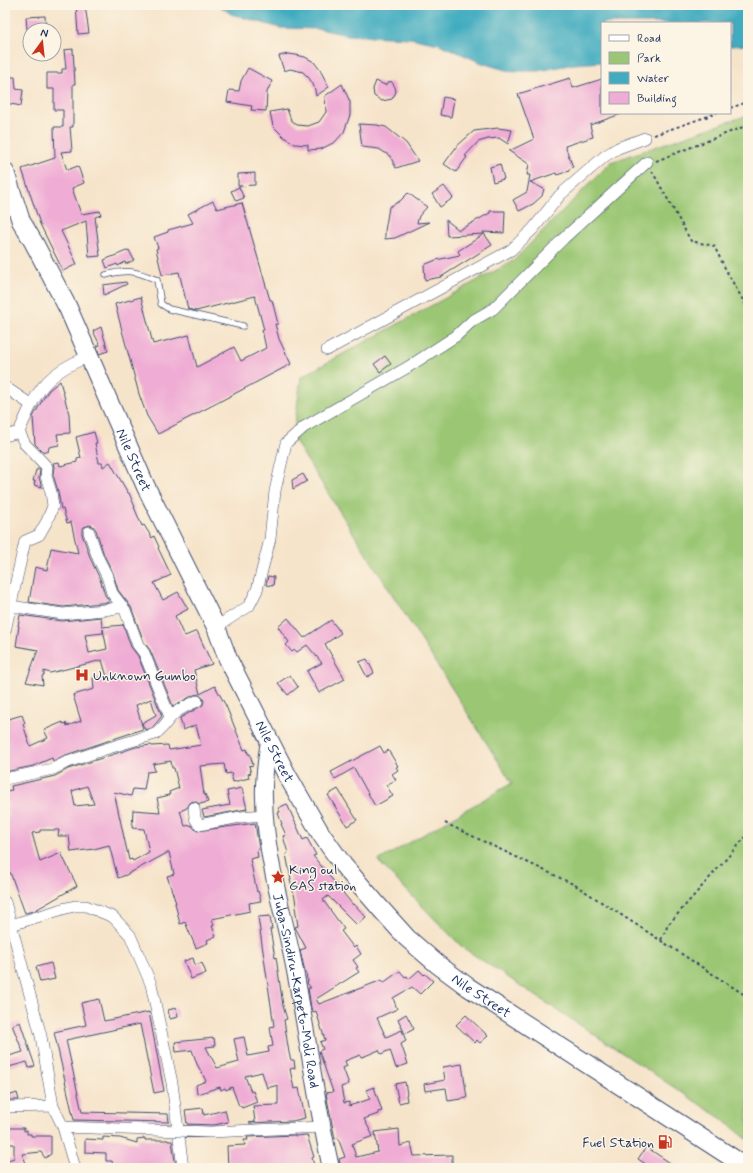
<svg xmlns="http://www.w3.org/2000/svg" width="753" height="1173" viewBox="0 0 753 1173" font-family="Mynerve,sans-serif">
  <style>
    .green { fill: #9bc774; stroke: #5b7b69 }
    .water { fill: #41acc0; stroke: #2e6e8f }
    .building { fill: #efacd4; fill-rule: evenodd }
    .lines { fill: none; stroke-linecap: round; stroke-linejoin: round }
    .lane-casing { stroke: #3c4a6e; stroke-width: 7 }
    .street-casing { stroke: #3c4a6e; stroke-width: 12 }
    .secondary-casing { stroke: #3c4a6e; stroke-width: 18 }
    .primary-casing { stroke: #3c4a6e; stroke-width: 20 }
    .path { stroke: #3c4a6e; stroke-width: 2; stroke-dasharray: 3 3; stroke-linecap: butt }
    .lane { stroke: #fff; stroke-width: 5.5 }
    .street { stroke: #fff; stroke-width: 11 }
    .secondary { stroke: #fff; stroke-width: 16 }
    .primary { stroke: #fff; stroke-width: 18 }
    .labels { text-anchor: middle; stroke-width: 3; stroke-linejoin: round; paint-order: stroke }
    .street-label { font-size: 14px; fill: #1b2f5e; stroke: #fcf5e5 }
    .poi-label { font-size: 14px; fill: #1b2f5e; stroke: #fcf5e5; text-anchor: start }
  </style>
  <rect width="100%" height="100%" fill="#fcf5e5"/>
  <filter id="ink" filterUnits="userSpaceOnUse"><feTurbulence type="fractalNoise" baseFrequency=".025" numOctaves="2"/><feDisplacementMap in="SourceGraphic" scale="8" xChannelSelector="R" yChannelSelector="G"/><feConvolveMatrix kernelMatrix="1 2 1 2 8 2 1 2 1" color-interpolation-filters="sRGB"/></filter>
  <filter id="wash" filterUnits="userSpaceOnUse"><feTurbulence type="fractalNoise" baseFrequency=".012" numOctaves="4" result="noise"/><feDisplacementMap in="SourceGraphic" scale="16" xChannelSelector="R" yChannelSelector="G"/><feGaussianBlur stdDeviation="0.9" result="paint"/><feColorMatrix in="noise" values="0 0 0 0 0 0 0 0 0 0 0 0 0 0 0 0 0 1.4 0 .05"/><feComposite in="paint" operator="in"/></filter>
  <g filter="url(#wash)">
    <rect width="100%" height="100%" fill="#f6e4ca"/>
    <!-- green -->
    <path class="green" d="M 748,115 L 748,1140 L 725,1121 L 462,947 L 378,861 L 512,783 L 293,438 L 301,377 L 513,261 L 611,162 Z"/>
    <!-- water -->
    <path class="water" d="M 221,5 L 748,5 L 748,45 L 730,46 L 730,23 L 602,23 L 602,62 L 574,64 L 539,71 L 509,71 L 482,63 L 439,44 L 410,38 L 347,35 L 320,29 L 280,28 L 231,14 L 221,7 Z"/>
    <g id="blocks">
      <!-- building -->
      <path class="building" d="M 76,5 L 85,5 L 89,33 L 78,34 Z
        M 45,16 L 46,28 L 27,29 L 26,17 Z
        M 73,49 L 75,84 L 73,84 L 73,127 L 70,127 L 72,151 L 61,152 L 67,170 L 78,166 L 84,183 L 72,188 L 81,214 L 100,211 L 101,215 L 95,217 L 100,256 L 89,257 L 86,221 L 61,231 L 77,264 L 63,271 L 40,224 L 22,169 L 55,158 L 54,127 L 63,127 L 63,110 L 54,110 L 54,89 L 47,89 L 47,73 L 62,73 L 62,69 L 66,69 L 64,50 Z
        M 288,54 L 296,55 L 305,57 L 314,62 L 320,70 L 329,87 L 316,96 L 315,90 L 313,84 L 309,78 L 303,72 L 290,69 L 284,71 L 279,56 Z
        M 248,68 L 272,81 L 267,92 L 266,111 L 251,110 L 252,106 L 227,102 L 229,90 L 239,91 L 241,81 Z
        M 7,77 L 15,77 L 16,89 L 23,90 L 21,106 L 6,103 Z
        M 570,78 L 573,88 L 602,79 L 602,113 L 621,113 L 621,114 L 590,125 L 593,137 L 565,146 L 573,167 L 569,169 L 569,171 L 557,175 L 556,173 L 530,182 L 544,189 L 542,196 L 533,204 L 519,211 L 513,200 L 527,192 L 530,175 L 527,175 L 529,164 L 509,151 L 534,139 L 518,94 Z
        M 376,81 L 385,85 L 391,81 L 395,87 L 396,92 L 392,99 L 382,101 L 374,96 L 373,89 Z
        M 342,84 L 350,102 L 350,115 L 344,132 L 335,142 L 321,149 L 308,150 L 308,145 L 295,144 L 284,137 L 273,126 L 270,112 L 287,109 L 291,120 L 297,125 L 308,126 L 319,122 L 326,112 L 325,96 Z
        M 443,97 L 454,99 L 451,117 L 440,115 Z
        M 359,124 L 377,125 L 386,127 L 406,143 L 418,161 L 396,168 L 390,156 L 379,149 L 362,147 Z
        M 498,128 L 512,130 L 508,144 L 499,138 L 488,139 L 478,142 L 465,156 L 467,157 L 456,172 L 444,164 L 457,146 L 474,131 Z
        M 500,164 L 504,179 L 493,182 L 490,167 Z
        M 255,173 L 255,185 L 238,186 L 238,174 Z
        M 444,186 L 453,198 L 440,207 L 432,194 Z
        M 239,187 L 244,198 L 236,201 L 231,191 Z
        M 408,193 L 427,207 L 419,216 L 417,223 L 429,222 L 395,238 L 385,239 L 385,231 L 389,207 L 400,201 Z
        M 213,201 L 217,209 L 242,203 L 270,300 L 272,300 L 278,324 L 275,324 L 279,339 L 291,364 L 158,434 L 147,416 L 139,394 L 115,304 L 141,297 L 153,344 L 189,335 L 197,367 L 234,347 L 241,361 L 266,348 L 262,330 L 264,330 L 255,296 L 196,311 L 188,309 L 179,272 L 162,275 L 156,249 L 158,248 L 154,237 L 168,232 L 168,230 L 193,223 L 188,214 Z
        M 490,211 L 505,211 L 504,233 L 483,232 L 492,245 L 441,277 L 425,280 L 424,265 L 436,260 L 460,255 L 458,251 L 484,234 L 447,236 L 446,220 L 459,230 L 490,213 Z
        M 129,250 L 134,260 L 126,264 L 125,262 L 118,266 L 117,264 L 107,268 L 104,260 Z
        M 126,282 L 127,284 L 104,295 L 103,285 Z
        M 101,327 L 108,351 L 99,354 L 97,346 L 100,345 L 93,331 Z
        M 385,356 L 391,364 L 380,372 L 374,364 Z
        M 60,381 L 69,414 L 70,433 L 57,434 L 59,445 L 49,447 L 48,452 L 42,451 L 35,444 L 33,417 L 43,399 L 49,390 Z
        M 94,432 L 97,443 L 95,443 L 99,463 L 102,463 L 103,467 L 110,462 L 128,493 L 129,493 L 135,507 L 134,507 L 142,526 L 144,525 L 152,538 L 154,536 L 159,547 L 158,548 L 171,575 L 154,583 L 163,600 L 178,592 L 188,609 L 175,616 L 182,632 L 185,636 L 197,631 L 206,651 L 212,664 L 194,670 L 200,694 L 215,686 L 226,706 L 244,750 L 247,749 L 248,754 L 250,754 L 253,765 L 249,766 L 251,773 L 248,774 L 249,778 L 233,782 L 231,773 L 226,774 L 224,764 L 200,766 L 204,795 L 205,794 L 208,802 L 200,804 L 196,802 L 193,801 L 190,803 L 187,808 L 180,811 L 185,826 L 191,825 L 197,831 L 255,823 L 259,849 L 257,851 L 258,857 L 250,859 L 257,892 L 258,891 L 261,901 L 249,903 L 250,911 L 212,919 L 214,925 L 212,926 L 216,936 L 207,940 L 208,943 L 196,948 L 185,922 L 180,924 L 175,903 L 176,903 L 167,876 L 174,874 L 169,852 L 126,875 L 118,878 L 109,845 L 94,849 L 71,852 L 69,836 L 58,836 L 59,830 L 40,830 L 40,832 L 32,833 L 40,862 L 61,853 L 77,886 L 34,911 L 25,913 L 10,872 L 5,874 L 5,818 L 9,817 L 5,791 L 12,790 L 11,786 L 55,776 L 68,769 L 136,747 L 151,745 L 152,746 L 168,745 L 169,750 L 201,745 L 196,725 L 183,730 L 180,718 L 203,705 L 204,701 L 203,698 L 198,694 L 194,695 L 173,706 L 150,650 L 144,642 L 131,607 L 118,590 L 113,573 L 104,555 L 96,530 L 93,526 L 90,525 L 84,527 L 82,530 L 82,534 L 91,560 L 100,579 L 105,595 L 110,602 L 63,607 L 29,602 L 35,567 L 47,570 L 51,548 L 78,553 L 71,522 L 67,523 L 63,509 L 61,509 L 58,491 L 53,475 L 54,467 L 53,463 L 59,462 L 60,466 L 77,462 L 77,459 L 81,458 L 76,437 ZM 171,761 L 172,768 L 174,768 L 179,788 L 169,792 L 170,795 L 157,798 L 160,812 L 133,810 L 132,828 L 144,829 L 149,852 L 133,861 L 132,859 L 129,860 L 114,792 L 131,796 L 133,789 L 144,790 L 147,772 L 155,771 L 153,764 ZM 87,786 L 94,804 L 75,806 L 72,791 Z
        M 38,468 L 40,469 L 39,478 L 42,487 L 34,485 L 35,481 L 33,481 L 36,470 L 38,470 Z
        M 303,474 L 307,481 L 293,489 L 292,480 Z
        M 268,576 L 274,577 L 273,586 L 266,585 Z
        M 20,615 L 62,621 L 101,617 L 102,627 L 123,625 L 123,624 L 131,647 L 138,656 L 162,716 L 152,728 L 145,730 L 142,723 L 156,715 L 151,699 L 136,705 L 143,729 L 63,756 L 53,761 L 52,758 L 33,766 L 5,772 L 5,720 L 22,715 L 25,723 L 23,724 L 30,746 L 48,738 L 44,730 L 63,722 L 63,724 L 66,723 L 67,726 L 81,721 L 73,695 L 94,689 L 93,678 L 107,677 L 102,660 L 50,673 L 44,671 L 44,675 L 42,676 L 43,685 L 26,682 L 38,650 L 16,646 L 19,626 L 18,626 ZM 103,629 L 107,649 L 89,653 L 85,635 L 103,633 Z
        M 288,618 L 304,638 L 331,620 L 341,633 L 325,644 L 345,679 L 319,693 L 307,671 L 322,663 L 307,645 L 297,652 L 295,650 L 292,652 L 286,645 L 289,642 L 278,627 Z
        M 367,659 L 374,673 L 367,677 L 359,662 Z
        M 290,675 L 298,687 L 288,695 L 278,683 Z
        M 380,746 L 384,753 L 388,750 L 398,766 L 396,767 L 398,770 L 392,774 L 396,780 L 386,785 L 393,796 L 375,806 L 354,768 L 335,779 L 331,772 Z
        M 242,788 L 247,809 L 204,817 L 202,810 L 230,805 L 227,791 Z
        M 338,789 L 357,820 L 347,826 L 328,795 Z
        M 287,804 L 303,840 L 307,838 L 316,855 L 313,856 L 353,905 L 354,904 L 366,917 L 357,925 L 328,896 L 323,900 L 344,929 L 341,931 L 354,948 L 356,946 L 361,954 L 353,960 L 358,967 L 356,968 L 359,972 L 316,999 L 319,1004 L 382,980 L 383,983 L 400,971 L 405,977 L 407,976 L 409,979 L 419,970 L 424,975 L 425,974 L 433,981 L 420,994 L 412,987 L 393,998 L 397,1009 L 377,1018 L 386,1037 L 402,1030 L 406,1041 L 401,1044 L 408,1064 L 396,1068 L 390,1050 L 381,1054 L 379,1050 L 365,1056 L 361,1057 L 360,1055 L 345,1061 L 347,1066 L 343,1068 L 349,1084 L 341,1087 L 344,1103 L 349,1102 L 349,1106 L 370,1099 L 366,1090 L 374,1087 L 382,1111 L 378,1112 L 378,1114 L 364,1119 L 373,1136 L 352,1144 L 356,1157 L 378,1152 L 375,1132 L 399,1129 L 400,1146 L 411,1143 L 414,1156 L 452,1155 L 452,1168 L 341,1168 L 339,1159 L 345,1157 L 338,1138 L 335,1139 L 326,1093 L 333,1092 L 319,1051 L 323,1049 L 320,1042 L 325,1040 L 316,1011 L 313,1012 L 311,1008 L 308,988 L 311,988 L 307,983 L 308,980 L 306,977 L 307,976 L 305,972 L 300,950 L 306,948 L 295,927 L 298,926 L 295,907 L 296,906 L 295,898 L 290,880 L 291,880 L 286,854 L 288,853 L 283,836 L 286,835 L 281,824 L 282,824 L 278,813 L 280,812 L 278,808 Z
        M 270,916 L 272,929 L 270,929 L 275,958 L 276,957 L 283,1006 L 287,1019 L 284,1020 L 289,1053 L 291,1060 L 294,1060 L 295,1068 L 290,1069 L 294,1089 L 299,1088 L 305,1118 L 292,1121 L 249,1123 L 255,1122 L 253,1106 L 278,1105 L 278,1085 L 267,1088 L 262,1072 L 245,1076 L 251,1092 L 253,1091 L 257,1102 L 242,1108 L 241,1106 L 239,1106 L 232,1087 L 226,1090 L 225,1088 L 221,1090 L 220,1087 L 197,1094 L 196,1085 L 206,1081 L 197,1064 L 192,1050 L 176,1052 L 175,1042 L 214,1038 L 215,1046 L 206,1047 L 217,1068 L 239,1062 L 234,1039 L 244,1037 L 248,1056 L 269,1052 L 268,1047 L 273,1046 L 270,1027 L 274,1026 L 258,917 Z
        M 193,958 L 195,965 L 202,963 L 206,973 L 191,979 L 184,961 Z
        M 51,963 L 55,979 L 40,982 L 36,967 Z
        M 99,999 L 104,1021 L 149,1012 L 164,1091 L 154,1093 L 140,1024 L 66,1040 L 82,1112 L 168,1114 L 169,1122 L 74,1120 L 54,1032 L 86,1025 L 81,1003 Z
        M 176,1008 L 178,1017 L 170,1019 L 168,1010 Z
        M 406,1014 L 414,1029 L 405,1034 L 398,1019 Z
        M 466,1015 L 488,1036 L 480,1043 L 477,1040 L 475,1043 L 456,1025 Z
        M 20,1022 L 35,1066 L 29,1068 L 27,1062 L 5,1068 L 5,1057 L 23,1052 L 12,1025 Z
        M 462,1064 L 467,1098 L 448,1101 L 446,1088 L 425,1091 L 424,1084 L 445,1080 L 443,1067 Z
        M 405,1082 L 407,1094 L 406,1095 L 407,1101 L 399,1103 L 395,1084 Z
        M 17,1093 L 19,1100 L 5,1100 L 5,1097 Z
        M 203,1108 L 204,1115 L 225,1110 L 228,1122 L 214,1125 L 187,1124 L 185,1110 Z
        M 5,1128 L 24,1128 L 24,1131 L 27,1130 L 27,1134 L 31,1134 L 31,1136 L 51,1136 L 51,1154 L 45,1158 L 41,1152 L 22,1154 L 26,1163 L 11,1168 L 5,1168 L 5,1161 L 14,1158 L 14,1144 L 5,1144 Z
        M 295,1135 L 295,1136 L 307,1135 L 314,1157 L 312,1158 L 315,1168 L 228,1168 L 227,1146 L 245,1145 L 244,1140 L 248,1140 L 247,1137 Z
        M 103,1137 L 120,1138 L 137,1143 L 137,1139 L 145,1138 L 145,1140 L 168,1140 L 168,1141 L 172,1141 L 176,1168 L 113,1168 L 112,1161 L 106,1161 L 106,1153 L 85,1152 L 85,1139 L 103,1140 Z
        M 646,1147 L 678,1168 L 652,1168 L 638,1159 Z"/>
    </g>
  </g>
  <g filter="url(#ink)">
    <use href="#blocks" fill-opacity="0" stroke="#3c4a6e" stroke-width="1"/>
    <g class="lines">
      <defs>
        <path id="lane" d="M 106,275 C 128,269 136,271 157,280 L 161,304 L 169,309 L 243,326"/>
        <path id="street" d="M 327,350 L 511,250 L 533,229 L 560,195 L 605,156 L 618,148 L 645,138
          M 5,387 L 30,404
          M 5,436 L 19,432
          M 89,532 L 98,558 L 107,576 L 112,593 L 125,610 L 138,645 L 144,653 L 170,717
          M 10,606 L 63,614 L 104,610 L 123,607
          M 216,627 L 249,606 L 257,590 L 270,539 L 275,491 L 286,443 L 304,427 L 408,367 L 456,336 L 472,321 L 493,309 L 564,238 L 647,162
          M 5,631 L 25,541 L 39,535 L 47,521 L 53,506 L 51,492 L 46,476 L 47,467 L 25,444 L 19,432 C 36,392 45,373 88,357
          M 5,779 L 53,769 L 65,763 L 102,750 L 155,734 C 162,729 165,724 170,718 C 177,709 187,706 197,701
          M 194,808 L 195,818 L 199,825 L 240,817 L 264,815
          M 5,902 L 41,1036 L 53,1106 L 63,1127 L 75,1168
          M 11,925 L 66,908 L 75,906 L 86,906 L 113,917 L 130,935 L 151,984 L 172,1083 L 183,1168
          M 5,1107 L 53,1106
          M 63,1127 L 210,1132 L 322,1127"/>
        <g id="secondary">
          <path id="s1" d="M 269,741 C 266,760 263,779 264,798 C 265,857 284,913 295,971 C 308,1037 316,1103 331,1168"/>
        </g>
        <g id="primary">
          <path id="s2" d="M 5,172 L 21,221 L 34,243 L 68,308 L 146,487 L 216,627 L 228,659 L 287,775 L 321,834 L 343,865 L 380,908 L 407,938 L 437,964 L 468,987 L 748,1168"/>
        </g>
      </defs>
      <!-- lane casing -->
      <use href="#lane" class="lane-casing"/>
      <!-- street casing -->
      <use href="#street" class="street-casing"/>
      <!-- secondary casing -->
      <use href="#secondary" class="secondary-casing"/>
      <!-- primary casing -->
      <use href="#primary" class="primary-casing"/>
      <!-- path -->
      <path class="path" d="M 730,108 L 748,102
        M 654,135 L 717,113
        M 656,161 L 748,125
        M 652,171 L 691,241 L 714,246 L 728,274 L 748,309
        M 445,823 L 575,885 L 748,997
        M 661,940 L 668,925 L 748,834"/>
      <!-- lane -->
      <use href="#lane" class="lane"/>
      <!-- street -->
      <use href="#street" class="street"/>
      <!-- secondary -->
      <use href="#secondary" class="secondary"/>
      <!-- primary -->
      <use href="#primary" class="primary"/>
    </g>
  </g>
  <!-- icons -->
  <defs>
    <symbol id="hospital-bare" viewBox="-9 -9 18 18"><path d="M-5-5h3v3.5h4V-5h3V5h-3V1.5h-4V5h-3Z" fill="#c8321e" stroke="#fcf5e5" stroke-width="2.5" paint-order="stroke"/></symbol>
    <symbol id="sight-bare" viewBox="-9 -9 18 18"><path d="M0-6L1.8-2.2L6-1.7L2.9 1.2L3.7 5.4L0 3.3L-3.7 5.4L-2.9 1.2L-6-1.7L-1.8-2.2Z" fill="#c8321e" stroke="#fcf5e5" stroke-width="2.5" paint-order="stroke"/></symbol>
    <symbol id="fuel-bare" viewBox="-9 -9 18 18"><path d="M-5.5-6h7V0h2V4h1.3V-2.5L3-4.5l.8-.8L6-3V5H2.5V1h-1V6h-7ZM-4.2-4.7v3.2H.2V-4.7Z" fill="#c8321e" stroke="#fcf5e5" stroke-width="2.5" paint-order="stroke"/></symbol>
  </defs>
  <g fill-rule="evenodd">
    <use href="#hospital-bare" x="72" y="665" width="20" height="20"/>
    <use href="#sight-bare" x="268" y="867" width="20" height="20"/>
    <use href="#fuel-bare" x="655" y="1132" width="20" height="20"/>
  </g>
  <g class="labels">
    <!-- street labels -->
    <g class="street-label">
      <text dy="5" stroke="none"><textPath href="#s2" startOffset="316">Nile Street</textPath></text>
      <text dy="5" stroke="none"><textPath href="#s2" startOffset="640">Nile Street</textPath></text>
      <text dy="5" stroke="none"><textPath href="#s1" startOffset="253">Juba-Sindiru-Karpeto-Moli Road</textPath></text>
      <text dy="5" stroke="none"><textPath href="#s2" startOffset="964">Nile Street</textPath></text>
    </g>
    <!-- poi labels -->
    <g class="poi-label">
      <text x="93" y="680">Unknown Gumbo</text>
      <text x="289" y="874">King oul<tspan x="289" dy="16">GAS station</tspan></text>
      <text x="654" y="1147" text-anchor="end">Fuel Station</text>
    </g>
  </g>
  <!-- margin -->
  <rect width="753" height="1173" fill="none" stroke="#fcf5e5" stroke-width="20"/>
  <!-- legend -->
  <rect x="601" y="22" width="130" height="92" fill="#fcf5e5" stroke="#a2a6af"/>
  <rect x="609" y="35" width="20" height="6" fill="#ffffff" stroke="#a2a6af"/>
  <text x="637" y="42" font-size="12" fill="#1b2f5e">Road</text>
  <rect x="609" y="52" width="20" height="12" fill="#9bc774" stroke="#a2a6af"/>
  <text x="637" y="62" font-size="12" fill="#1b2f5e">Park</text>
  <rect x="609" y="72" width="20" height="12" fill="#41acc0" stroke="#a2a6af"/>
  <text x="637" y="82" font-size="12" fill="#1b2f5e">Water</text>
  <rect x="609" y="92" width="20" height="12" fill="#efacd4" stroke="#a2a6af"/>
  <text x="637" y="102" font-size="12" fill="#1b2f5e">Building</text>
  <!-- north arrow -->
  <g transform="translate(42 42) rotate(15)"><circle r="19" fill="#fcf5e5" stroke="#a2a6af"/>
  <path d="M0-3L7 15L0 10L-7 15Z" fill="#c8321e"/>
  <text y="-6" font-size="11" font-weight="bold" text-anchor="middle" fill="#1b2f5e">N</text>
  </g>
</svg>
